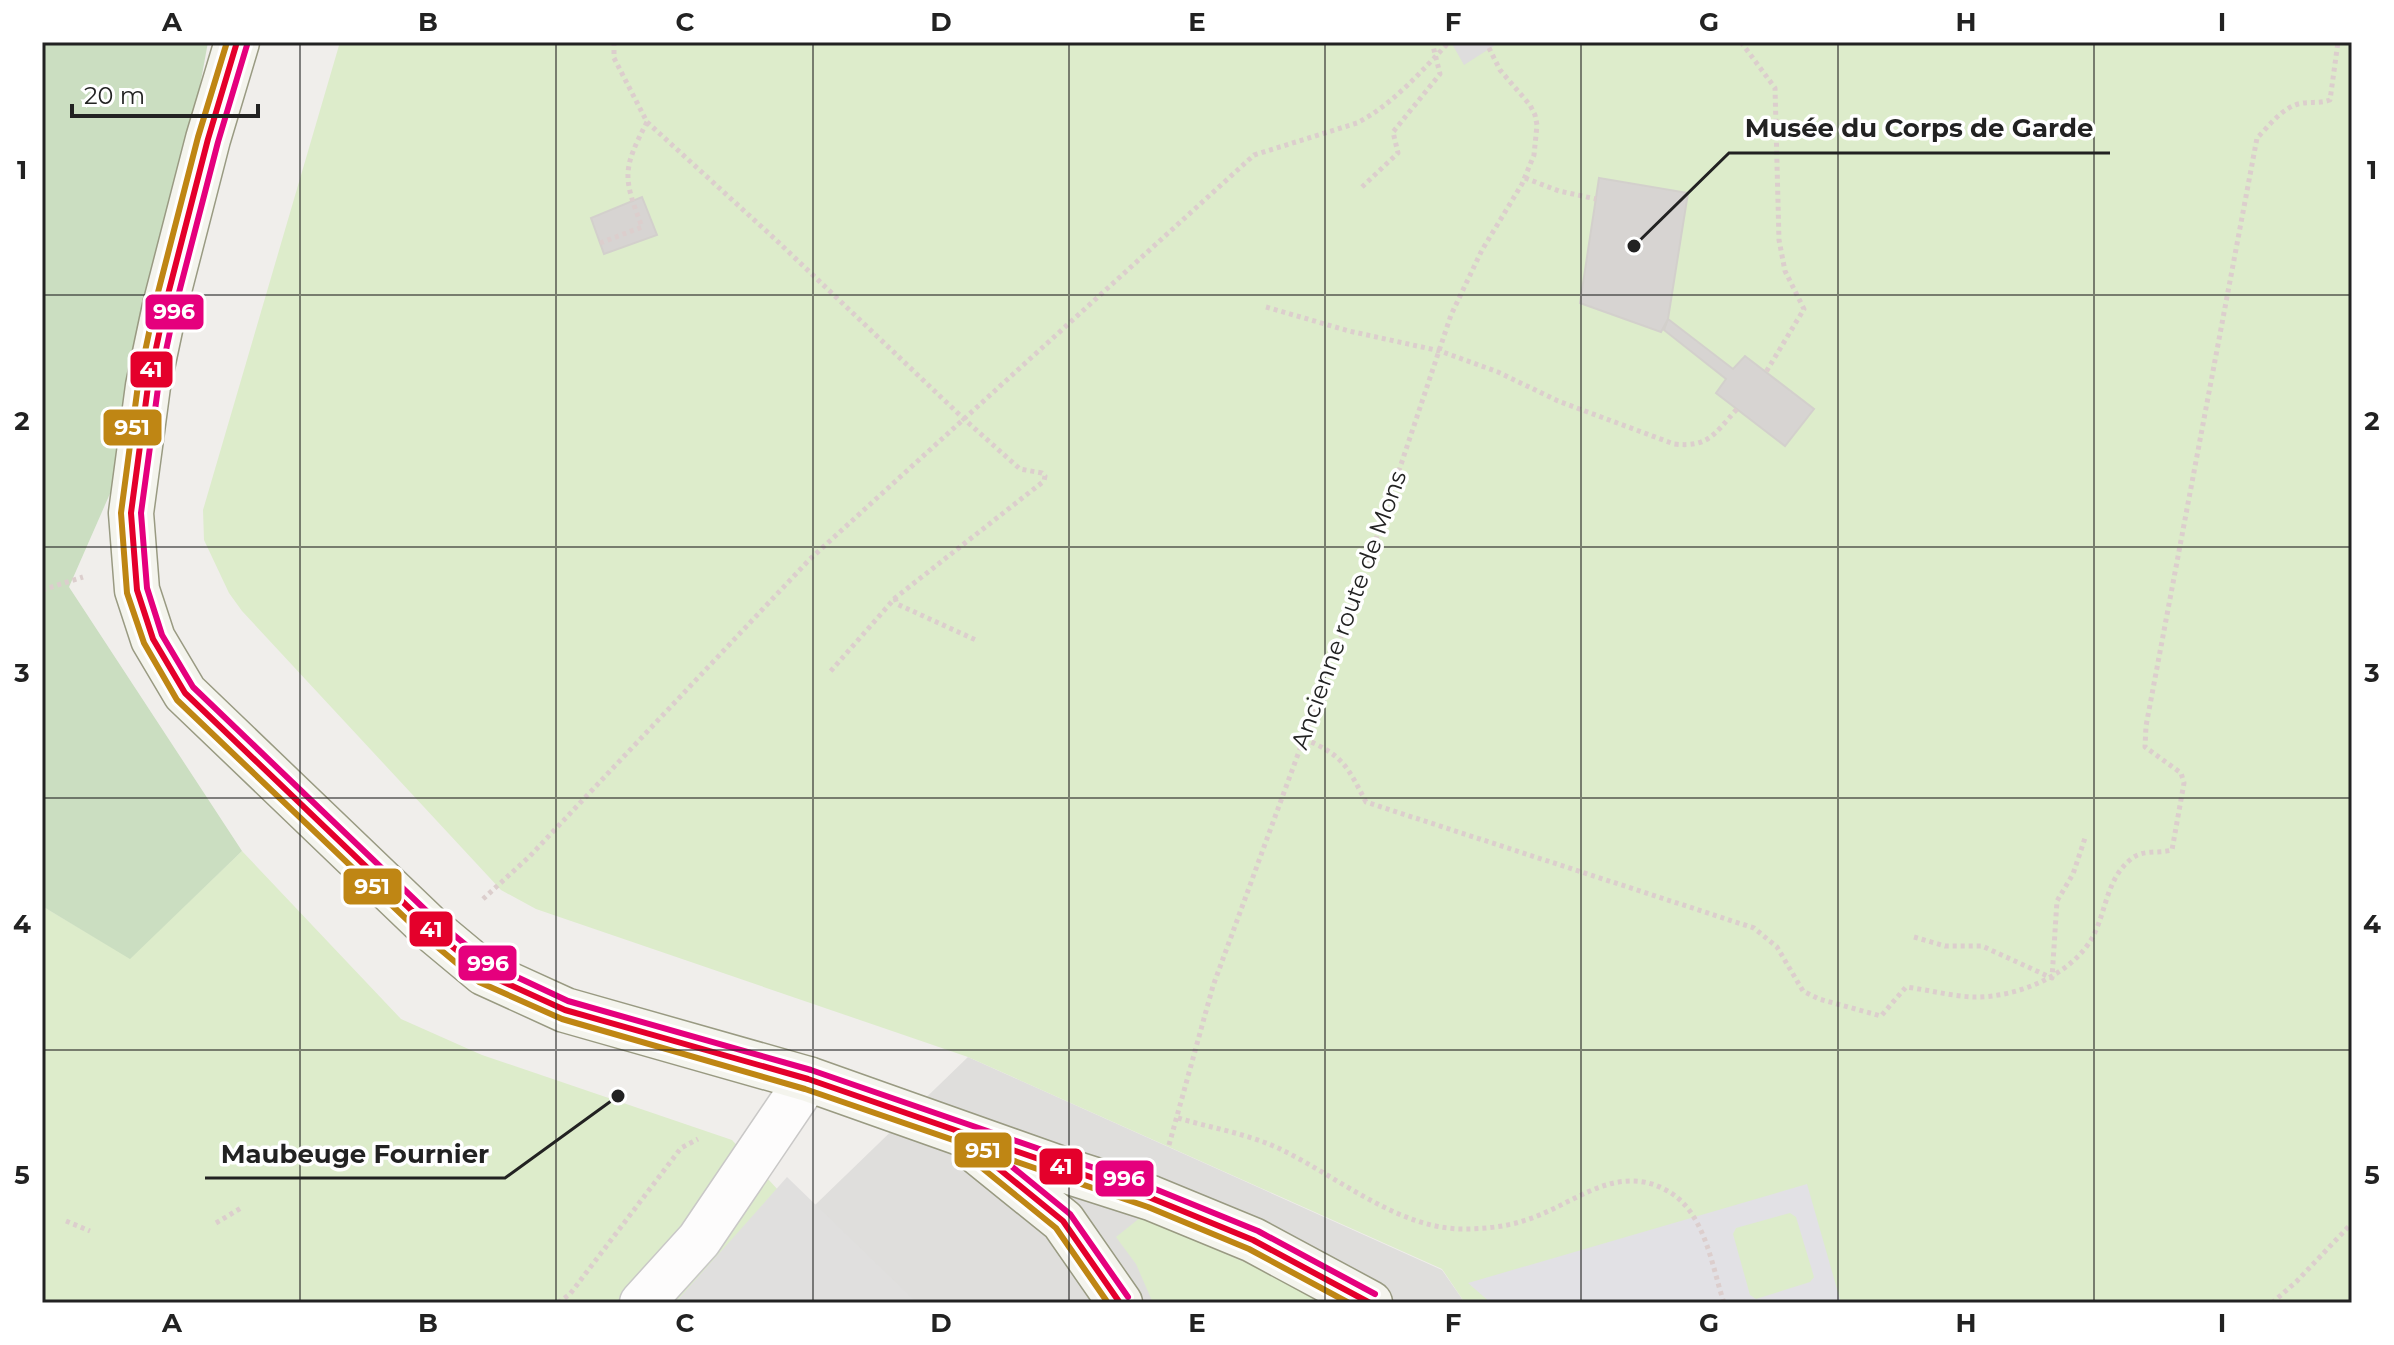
<svg xmlns="http://www.w3.org/2000/svg" width="2394" height="1345" viewBox="0 0 2394 1345" font-family="Montserrat,sans-serif">
  <style>
    .residential { fill: #dfdedc }
    .grass { fill: #ddeccb }
    .forest { fill: #cbdec1 }
    .parking { fill: #e0dfde }
    .plaza { fill: #e2e1e5; fill-rule: evenodd }
    .pier { fill: #dedddd }
    .building { fill: #d7d4d2; stroke: #d3d0cc; stroke-width: 2 }
    .lines { fill: none; stroke-linecap: round; stroke-linejoin: round }
    .street-casing { stroke: #c9c8c7; stroke-width: 47 }
    .secondary-casing { stroke: #999a82; stroke-width: 47 }
    .path { stroke: #dccecd; stroke-width: 5; stroke-dasharray: 4 4; stroke-linecap: butt }
    .street { stroke: #fdfcfc; stroke-width: 44 }
    .secondary { stroke: #f4f4ed; stroke-width: 44 }
    .bus-1-casing { stroke: #fff; stroke-width: 12 }
    .bus-2-casing { stroke: #fff; stroke-width: 12 }
    .bus-3-casing { stroke: #fff; stroke-width: 12 }
    .bus-1 { stroke: #e4002b; stroke-width: 6 }
    .bus-2 { stroke: #bf8614; stroke-width: 6 }
    .bus-3 { stroke: #e5007d; stroke-width: 6 }
    .grid { fill: none; stroke: #222; stroke-width: 2; stroke-opacity: 0.55 }
    .labels { text-anchor: middle; stroke-width: 7; stroke-linejoin: round; paint-order: stroke }
    .street-label { font-size: 24px; fill: #222; stroke: #fff }
    .leader { fill: none; stroke: #222; stroke-width: 3 }
    .callout-dot { fill: #222; stroke: #fff; stroke-width: 3 }
    .callout-label { font-size: 26px; text-anchor: middle; font-weight: bold; fill: #222; stroke: #fff; stroke-width: 7; stroke-linejoin: round; paint-order: stroke }
    .line-badge { stroke: #fff; stroke-width: 3 }
    .badge-label { font-size: 22px; text-anchor: middle; font-weight: bold; fill: #fff }
    .neatline { fill: none; stroke: #222; stroke-width: 3 }
    .grid-label { font-size: 26px; text-anchor: middle; font-weight: bold; fill: #222 }
  </style>
  <rect width="100%" height="100%" fill="#f0eeeb"/>
  <!-- residential -->
  <path class="residential" d="M 968,1057 L 1442,1270 L 1465,1303 L 709,1303 L 785,1234 Z"/>
  <!-- grass -->
  <path class="grass" d="M 340,42 L 2352,42 L 2352,1303 L 1465,1303 L 1442,1269 L 968,1057 L 536,909 L 501,890 L 242,611 L 229,593 L 204,540 L 203,510 Z
    M 242,851 L 401,1019 L 482,1055 L 732,1140 L 802,1216 L 709,1303 L 42,1303 L 42,906 L 130,958 Z
    M 1141,1217 L 1322,1296 L 1333,1303 L 1153,1303 L 1136,1264 L 1116,1237 Z"/>
  <!-- forest -->
  <path class="forest" d="M 42,42 L 208,42 L 137,432 L 69,587 L 242,851 L 130,959 L 42,906 Z"/>
  <!-- parking -->
  <path class="parking" d="M 787,1177 L 917,1303 L 675,1303 Z"/>
  <!-- plaza -->
  <path class="plaza" d="M 1807,1184 L 1841,1303 L 1491,1303 L 1468,1283 ZM 1790,1213 L 1796,1217 L 1814,1277 L 1810,1282 L 1756,1299 L 1750,1295 L 1733,1234 L 1736,1228 Z"/>
  <!-- pier -->
  <path class="pier" d="M 1451,42 L 1500,42 L 1464,65 Z"/>
  <!-- building -->
  <path class="building" d="M 1599,178 L 1688,193 L 1668,319 L 1661,332 L 1580,303 Z
    M 642,197 L 657,235 L 604,254 L 591,218 Z
    M 1668,319 L 1733,369 L 1745,356 L 1814,409 L 1785,446 L 1716,393 L 1726,379 L 1664,330 Z"/>
  <g class="lines">
    <defs>
      <path id="street" d="M 642,1303 L 699,1240 L 808,1079"/>
      <path id="secondary" d="M 237,42 L 208,139 L 165,306 L 148,386 L 131,513 L 137,590 L 153,639 L 185,693 L 430,928 L 484,973 L 565,1010 L 808,1079 L 1073,1173 L 1151,1198 L 1253,1240 L 1370,1303
        M 975,1150 L 1063,1221 L 1120,1303"/>
    </defs>
    <!-- street casing -->
    <use href="#street" class="street-casing"/>
    <!-- secondary casing -->
    <use href="#secondary" class="secondary-casing"/>
    <!-- path -->
    <path class="path" d="M 614,42 L 614,58 L 647,122 L 775,239 L 964,419 L 1020,469 L 1042,473 L 1045,476 L 1044,481 L 895,598 L 829,673
      M 1741,42 L 1775,88 L 1779,240 L 1785,271 L 1804,309 L 1766,372
      M 1525,178 L 1559,191 L 1596,199
      M 1362,187 L 1398,153 L 1393,132 L 1440,74 L 1432,42
      M 600,243 L 642,227 C 623,177 622,170 647,122
      M 1266,307 L 1349,331 L 1440,351 L 1498,372 L 1558,401 L 1674,444 C 1709,448 1715,433 1737,409
      M 42,590 L 83,577
      M 895,598 L 897,604 L 978,641
      M 1304,739 C 1343,755 1347,766 1366,802 L 1754,928 L 1777,947 L 1803,991 L 1819,999 L 1881,1016 L 1906,987 C 1929,990 1951,996 1973,997 C 2018,998 2078,973 2096,930 C 2107,905 2108,878 2131,859 C 2143,849 2158,854 2172,850 L 2184,783 L 2181,773 L 2145,747 L 2146,726 L 2257,138 C 2269,126 2281,109 2298,104 C 2310,101 2318,104 2330,100 L 2338,42
      M 483,899 L 530,856 L 810,559 L 1254,155 L 1357,123 C 1392,105 1422,71 1449,42
      M 1914,937 L 1945,946 L 1982,946 L 2052,978 L 2057,901 L 2073,874 L 2085,838
      M 1178,1118 C 1211,1128 1250,1134 1282,1150 C 1338,1177 1399,1229 1463,1229 C 1483,1229 1504,1227 1523,1221 C 1571,1207 1613,1163 1664,1189 C 1705,1209 1711,1264 1724,1303
      M 1169,1145 L 1213,986 L 1367,566 L 1451,315 L 1482,250 L 1522,184 L 1534,155 L 1537,125 L 1535,115 L 1530,105 L 1500,70 L 1486,42
      M 66,1221 L 90,1231
      M 216,1223 L 241,1208
      M 558,1303 L 570,1294 L 681,1148 L 698,1139
      M 2272,1303 L 2297,1281 L 2352,1223"/>
    <!-- street -->
    <use href="#street" class="street"/>
    <!-- secondary -->
    <use href="#secondary" class="secondary"/>
    <defs>
      <path id="bus-1" d="M 237,42 L 208,139 L 165,306 L 148,386 L 131,513 L 137,590 L 153,639 L 185,693 L 430,928 L 484,973 L 565,1010 L 808,1079 L 1151,1198 L 1253,1240 L 1370,1303
        M 982,1155 L 1063,1221 L 1120,1303"/>
      <path id="bus-2" d="M 227,42 L 198,137 L 155,304 L 138,385 L 121,513 L 127,593 L 144,643 L 177,700 L 423,935 L 479,982 L 562,1019 L 805,1089 L 1148,1207 L 1249,1249 L 1349,1303
        M 976,1163 L 1056,1228 L 1108,1303"/>
      <path id="bus-3" d="M 247,45 L 218,142 L 175,308 L 158,388 L 141,513 L 147,588 L 162,635 L 193,687 L 437,921 L 489,964 L 568,1001 L 811,1070 L 1155,1189 L 1258,1231 L 1375,1294
        M 988,1147 L 1070,1214 L 1128,1297"/>
    </defs>
    <!-- bus-1 casing -->
    <use href="#bus-1" class="bus-1-casing"/>
    <!-- bus-2 casing -->
    <use href="#bus-2" class="bus-2-casing"/>
    <!-- bus-3 casing -->
    <use href="#bus-3" class="bus-3-casing"/>
    <!-- bus-1 -->
    <use href="#bus-1" class="bus-1"/>
    <!-- bus-2 -->
    <use href="#bus-2" class="bus-2"/>
    <!-- bus-3 -->
    <use href="#bus-3" class="bus-3"/>
  </g>
  <!-- grid -->
  <path class="grid" d="M 300,42 L 300,1303M 556,42 L 556,1303M 813,42 L 813,1303M 1069,42 L 1069,1303M 1325,42 L 1325,1303M 1581,42 L 1581,1303M 1838,42 L 1838,1303M 2094,42 L 2094,1303M 42,295 L 2352,295M 42,547 L 2352,547M 42,798 L 2352,798M 42,1050 L 2352,1050"/>
  <g class="labels">
    <!-- street labels -->
    <g class="street-label">
      <text transform="translate(1349 610) rotate(-70)" y="8">Ancienne route de Mons</text>
    </g>
  </g>
  <!-- callouts -->
  <path class="leader" d="M1634 246L1729 153H2110M618 1096L505 1178H205"/>
  <g class="callout-dot">
    <circle cx="1634" cy="246" r="8"/>
    <circle cx="618" cy="1096" r="8"/>
  </g>
  <g class="callout-label">
    <text x="1919" y="137">Musée du Corps de Garde</text>
    <text x="355" y="1163">Maubeuge Fournier</text>
  </g>
  <g class="line-badge">
    <rect x="144" y="293" width="61" height="38" rx="8" fill="#e5007d"/>
    <rect x="129" y="350" width="45" height="39" rx="8" fill="#e4002b"/>
    <rect x="102" y="408" width="61" height="39" rx="8" fill="#bf8614"/>
    <rect x="342" y="867" width="61" height="39" rx="8" fill="#bf8614"/>
    <rect x="408" y="910" width="46" height="38" rx="8" fill="#e4002b"/>
    <rect x="457" y="944" width="61" height="38" rx="8" fill="#e5007d"/>
    <rect x="953" y="1131" width="60" height="38" rx="8" fill="#bf8614"/>
    <rect x="1038" y="1147" width="46" height="39" rx="8" fill="#e4002b"/>
    <rect x="1094" y="1159" width="61" height="39" rx="8" fill="#e5007d"/>
  </g>
  <g class="badge-label">
    <text x="174" y="319">996</text>
    <text x="151" y="377">41</text>
    <text x="132" y="435">951</text>
    <text x="372" y="894">951</text>
    <text x="431" y="937">41</text>
    <text x="488" y="971">996</text>
    <text x="983" y="1158">951</text>
    <text x="1061" y="1174">41</text>
    <text x="1124" y="1186">996</text>
  </g>
  <!-- border -->
  <rect width="2394" height="1345" fill="none" stroke="#ffffff" stroke-width="88"/>
  <!-- scale -->
  <path d="M72 104v12h186v-12" fill="none" stroke="#222222" stroke-width="4"/>
  <text x="84" y="104" font-size="24" fill="#222222" stroke="#ffffff" stroke-width="6" paint-order="stroke">20 m</text>
  <rect x="44" y="44" width="2306" height="1257" class="neatline"/>
  <g class="grid-label">
    <text x="172" y="31">A</text>
    <text x="428" y="31">B</text>
    <text x="685" y="31">C</text>
    <text x="941" y="31">D</text>
    <text x="1197" y="31">E</text>
    <text x="1453" y="31">F</text>
    <text x="1709" y="31">G</text>
    <text x="1966" y="31">H</text>
    <text x="2222" y="31">I</text>
    <text x="22" y="179">1</text>
    <text x="2372" y="179">1</text>
    <text x="22" y="430">2</text>
    <text x="2372" y="430">2</text>
    <text x="22" y="682">3</text>
    <text x="2372" y="682">3</text>
    <text x="22" y="933">4</text>
    <text x="2372" y="933">4</text>
    <text x="22" y="1184">5</text>
    <text x="2372" y="1184">5</text>
    <text x="172" y="1332">A</text>
    <text x="428" y="1332">B</text>
    <text x="685" y="1332">C</text>
    <text x="941" y="1332">D</text>
    <text x="1197" y="1332">E</text>
    <text x="1453" y="1332">F</text>
    <text x="1709" y="1332">G</text>
    <text x="1966" y="1332">H</text>
    <text x="2222" y="1332">I</text>
  </g>
</svg>
